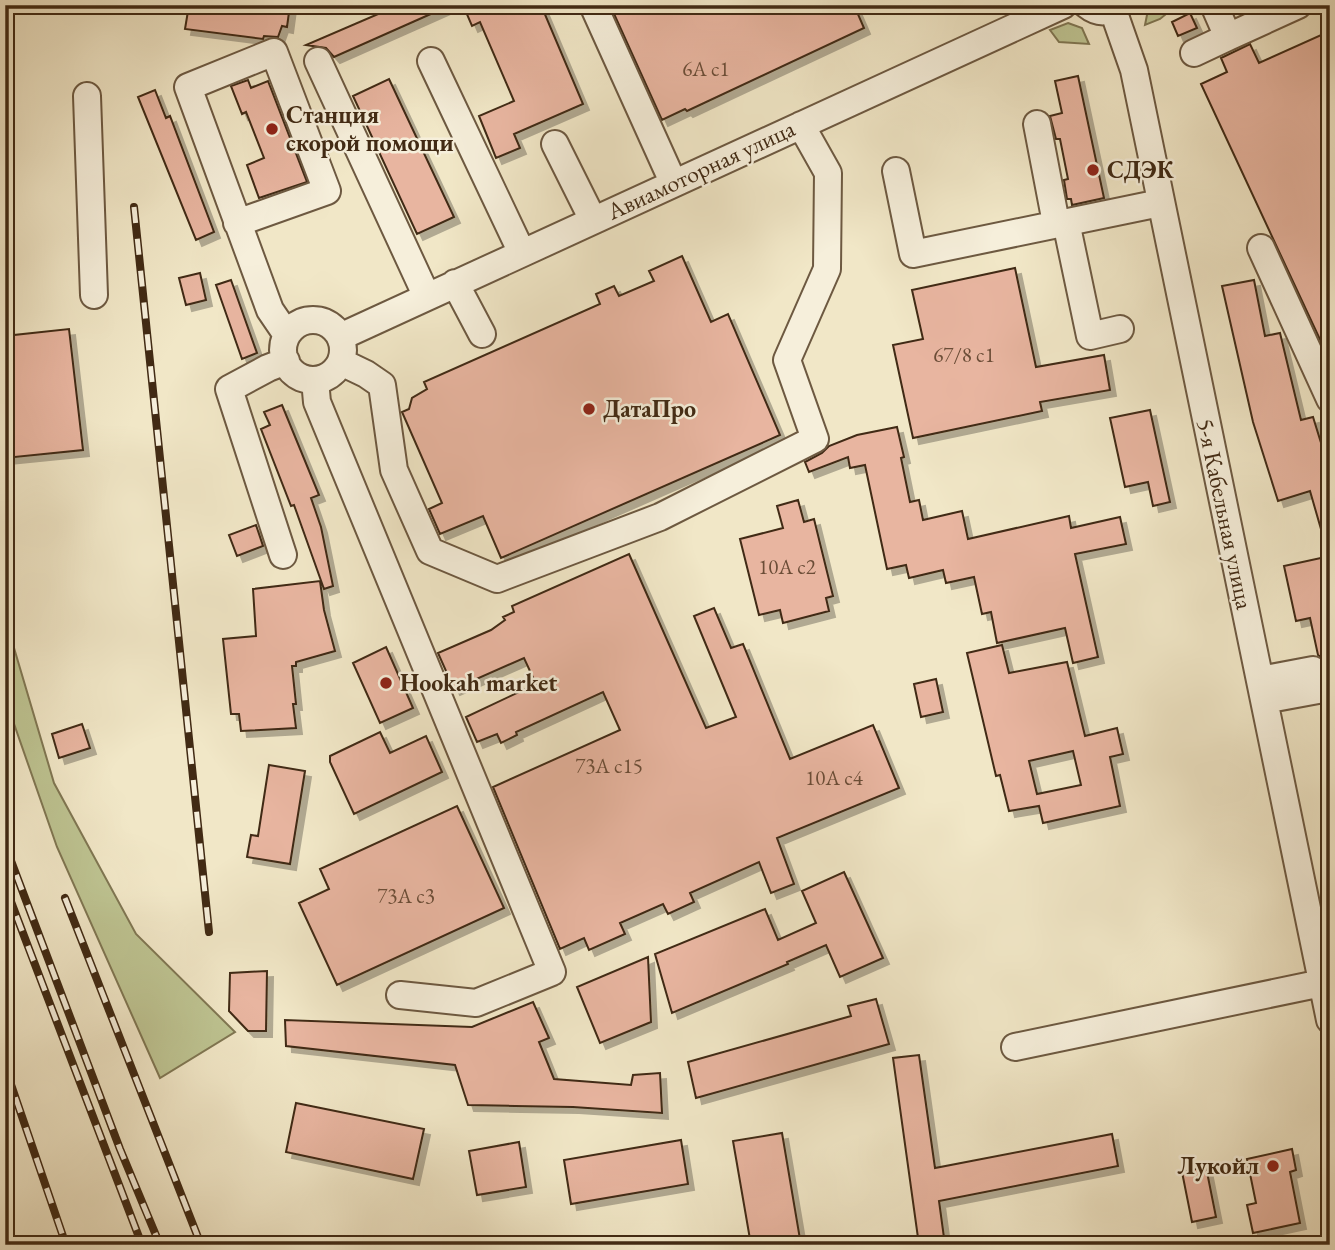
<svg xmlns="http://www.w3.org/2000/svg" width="1335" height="1250" viewBox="0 0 1335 1250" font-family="'EB Garamond',serif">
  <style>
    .green { fill: #bec492; stroke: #807753; stroke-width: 2 }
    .building { fill: #e8b5a0; stroke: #412a14; stroke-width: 2; fill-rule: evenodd; filter: url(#shadow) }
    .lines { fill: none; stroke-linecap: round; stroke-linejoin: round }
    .minor-casing { stroke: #6d5941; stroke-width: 30 }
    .minor { stroke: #f6efdb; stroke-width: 26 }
    .rail-casing { stroke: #412a14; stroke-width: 8 }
    .rail { stroke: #f6efdb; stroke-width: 5; stroke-dasharray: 16; stroke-linecap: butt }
    .poi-dot { fill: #8f2418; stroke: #f6efdb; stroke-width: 2.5 }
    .labels { text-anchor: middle; stroke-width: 5; stroke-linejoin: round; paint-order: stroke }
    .number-label { font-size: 21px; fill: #6b4d37 }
    .poi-label { font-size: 24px; font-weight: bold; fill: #412a14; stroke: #f6efdb; text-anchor: start }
    .street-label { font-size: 24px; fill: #412a14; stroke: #f6efdb }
  </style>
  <defs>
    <filter id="shadow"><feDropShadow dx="6" dy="6" stdDeviation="0" flood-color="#0004"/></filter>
  </defs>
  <rect width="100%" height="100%" fill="#f1e7c7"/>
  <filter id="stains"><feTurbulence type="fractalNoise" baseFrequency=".00286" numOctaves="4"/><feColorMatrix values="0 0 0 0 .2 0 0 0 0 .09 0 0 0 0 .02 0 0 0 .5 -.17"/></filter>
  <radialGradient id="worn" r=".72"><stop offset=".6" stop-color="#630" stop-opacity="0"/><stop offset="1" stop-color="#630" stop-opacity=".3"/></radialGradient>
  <!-- green -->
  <path class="green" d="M 1149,5 L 1175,5 L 1176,6 L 1160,19 L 1145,25 Z
    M 1068,23 L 1082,28 L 1089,44 L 1059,42 L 1050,30 Z
    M 5,608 L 9,631 L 54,783 L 136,934 L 235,1032 L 160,1078 L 57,847 L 5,698 Z"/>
  <!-- building -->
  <path class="building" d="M 189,5 L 290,5 L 287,27 L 282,26 L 278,37 L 264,36 L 263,39 L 185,29 Z
    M 399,5 L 451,5 L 334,57 L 326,48 L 306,45 Z
    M 463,5 L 541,5 L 583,104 L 514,134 L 520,148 L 496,158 L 479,116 L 514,101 L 480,22 L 472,26 Z
    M 610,5 L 854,5 L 864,28 L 687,111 L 685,109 L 662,120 Z
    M 1190,13 L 1197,28 L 1178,36 L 1172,22 Z
    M 1330,31 L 1330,361 L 1201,84 L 1227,72 L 1221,58 L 1250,44 L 1259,63 Z
    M 1078,76 L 1104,198 L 1072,205 L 1071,199 L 1067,199 L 1064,180 L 1068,179 L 1060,139 L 1056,139 L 1050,116 L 1062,113 L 1055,81 Z
    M 389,79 L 454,217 L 417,234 L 353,96 Z
    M 248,80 L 251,88 L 268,81 L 307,182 L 259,198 L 247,165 L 264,158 L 246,112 L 242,114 L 231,86 Z
    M 155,90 L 166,118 L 170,116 L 214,232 L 196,240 L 138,97 Z
    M 682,256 L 711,322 L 728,314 L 780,435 L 501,558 L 483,516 L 440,534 L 429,509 L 442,503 L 402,412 L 409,409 L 412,398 L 427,389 L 424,382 L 600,304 L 596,294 L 614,286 L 619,296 L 654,281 L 649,271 Z
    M 1015,268 L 1036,367 L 1104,355 L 1110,390 L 1040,402 L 1042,411 L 913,438 L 893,345 L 923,339 L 912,290 Z
    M 200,273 L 206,300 L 186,305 L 179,278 Z
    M 231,280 L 257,353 L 242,359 L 216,285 Z
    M 1254,280 L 1265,336 L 1280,333 L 1301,420 L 1313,417 L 1330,472 L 1330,543 L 1325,543 L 1310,491 L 1278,501 L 1253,422 L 1222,286 Z
    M 69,329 L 83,450 L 5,458 L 5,336 Z
    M 282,405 L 319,495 L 311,498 L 321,527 L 333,586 L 324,589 L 294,505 L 291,506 L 261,429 L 270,425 L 264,412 Z
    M 1150,410 L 1170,502 L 1153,506 L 1148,482 L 1125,487 L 1110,418 Z
    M 897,427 L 904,457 L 901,458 L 910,502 L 919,500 L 923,520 L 962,511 L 968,539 L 1069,516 L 1071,528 L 1120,517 L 1126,544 L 1075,554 L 1098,657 L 1073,663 L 1065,628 L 997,643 L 991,612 L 982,614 L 974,577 L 946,583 L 943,570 L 909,578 L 906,565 L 887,569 L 865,465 L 850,468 L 848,457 L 809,472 L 805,462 L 822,453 L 829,446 L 857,435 Z
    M 798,500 L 804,522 L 814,519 L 833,596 L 826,598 L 829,611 L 783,623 L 780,610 L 759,615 L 740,539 L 783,528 L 777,506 Z
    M 256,525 L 263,546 L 237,556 L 229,535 Z
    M 629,554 L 706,728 L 736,717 L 694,616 L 714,608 L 731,648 L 743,644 L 790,759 L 873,725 L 899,788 L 777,838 L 794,884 L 771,893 L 759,862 L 690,893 L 694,902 L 668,914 L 663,904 L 620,923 L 625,934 L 589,950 L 584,938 L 560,949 L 493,787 L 620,730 L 603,692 L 516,732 L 517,735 L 501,743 L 497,734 L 477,742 L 466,717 L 536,684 L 524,658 L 454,689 L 438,653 L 491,630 L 505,620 L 503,617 L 514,612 L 512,606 Z
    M 1330,556 L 1330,680 L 1327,677 L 1329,668 L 1325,660 L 1318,655 L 1310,618 L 1296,621 L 1284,566 Z
    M 320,581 L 324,610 L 335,651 L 296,662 L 296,666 L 292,666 L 296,704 L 293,704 L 296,728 L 241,731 L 239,714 L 231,714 L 223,639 L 256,636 L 253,589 Z
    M 1002,645 L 1009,673 L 1067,662 L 1085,736 L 1117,728 L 1123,754 L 1110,757 L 1120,806 L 1043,823 L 1039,806 L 1009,811 L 1000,775 L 996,776 L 967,653 ZM 1073,751 L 1081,785 L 1037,794 L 1029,761 Z
    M 386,647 L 413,708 L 380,723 L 353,663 Z
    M 936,679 L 943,712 L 921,717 L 914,684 Z
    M 82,724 L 90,748 L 59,758 L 52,734 Z
    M 380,732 L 390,753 L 426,736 L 442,772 L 354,814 L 330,762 L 330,756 Z
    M 269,765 L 305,771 L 290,864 L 247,857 L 251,835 L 258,836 Z
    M 457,806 L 504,908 L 337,985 L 299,903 L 329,889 L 320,869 Z
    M 844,872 L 883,958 L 840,977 L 826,945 L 787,962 L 788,964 L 672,1013 L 655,954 L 765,909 L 778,940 L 816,923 L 802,891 Z
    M 648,957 L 651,1022 L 600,1043 L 577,987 Z
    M 267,971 L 266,1031 L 248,1031 L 229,1011 L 230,973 Z
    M 876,999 L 889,1044 L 696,1098 L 688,1062 L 851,1016 L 848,1006 Z
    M 533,1002 L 549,1038 L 539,1042 L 554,1079 L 631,1085 L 633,1075 L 660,1073 L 662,1113 L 573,1107 L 468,1105 L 455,1065 L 286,1046 L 285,1020 L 472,1027 Z
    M 919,1055 L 935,1168 L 1112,1134 L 1118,1166 L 939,1201 L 945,1245 L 919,1245 L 893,1058 Z
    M 296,1103 L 424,1129 L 413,1179 L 286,1152 Z
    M 782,1133 L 801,1245 L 751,1245 L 733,1141 Z
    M 681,1140 L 688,1184 L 571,1204 L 564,1160 Z
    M 519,1142 L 526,1187 L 477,1195 L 469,1151 Z
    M 1292,1149 L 1296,1170 L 1290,1172 L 1300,1223 L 1253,1233 L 1247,1205 L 1256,1203 L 1247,1159 Z
    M 1206,1167 L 1216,1217 L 1192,1222 L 1182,1172 Z"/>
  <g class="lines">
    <defs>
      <path id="minor" d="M 593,5 L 673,182
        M 1087,5 C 1098,14 1109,13 1120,5
        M 1214,5 L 1228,37 L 1298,5
        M 1113,10 L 1134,70 L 1330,1020
        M 1194,53 L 1228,37
        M 318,61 L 427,297
        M 431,61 L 522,253
        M 87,96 L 94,295
        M 1037,124 L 1056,223
        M 555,144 L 593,220
        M 896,171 L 913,254 L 1160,203
        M 1066,222 L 1090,336 L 1120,329
        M 237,223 L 327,191 L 274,52 L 188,87 L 270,310 L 287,335
        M 1261,248 L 1330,399
        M 455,283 L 482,334
        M283 350a30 30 0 1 1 60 0a30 30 0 1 1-60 0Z
        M 340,337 L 1063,5
        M 341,362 L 366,374 L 382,385 L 394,470 L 430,551 L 497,579 L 660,517 L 815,439 L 787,360 L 827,269 L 828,173 L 801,125
        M 315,380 L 317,402 L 552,972 L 476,1003 L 400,995
        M 283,555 L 229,389 L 268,368 L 286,361
        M 1260,680 L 1313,670
        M 1264,700 L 1318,690
        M 1015,1047 L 1322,983"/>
    </defs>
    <!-- minor casing -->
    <use href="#minor" class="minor-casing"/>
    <!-- minor -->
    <use href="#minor" class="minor"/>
    <defs>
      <path id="rail" d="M 134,207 L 209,932
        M 5,845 L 120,1149 L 160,1245
        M 5,886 L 142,1245
        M 65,898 L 201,1245
        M 5,1067 L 66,1245"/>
    </defs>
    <!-- rail casing -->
    <use href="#rail" class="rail-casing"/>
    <!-- rail -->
    <use href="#rail" class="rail"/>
  </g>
  <!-- markers -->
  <g class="poi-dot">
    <circle cx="272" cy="129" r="7"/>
    <circle cx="1093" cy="170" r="7"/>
    <circle cx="589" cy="409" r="7"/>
    <circle cx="386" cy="683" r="7"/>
    <circle cx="1273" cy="1166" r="7"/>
  </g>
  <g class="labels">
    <!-- number labels -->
    <g class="number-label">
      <text x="706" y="76">6А с1</text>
      <text x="964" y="362">67/8 с1</text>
      <text x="787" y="574">10А с2</text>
      <text x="609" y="773">73А с15</text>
      <text x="834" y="785">10А с4</text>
      <text x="406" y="903">73А с3</text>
    </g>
    <!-- poi labels -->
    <g class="poi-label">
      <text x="286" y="123">Станция<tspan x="286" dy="28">скорой помощи</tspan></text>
      <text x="1107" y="178">СДЭК</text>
      <text x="603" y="417">ДатаПро</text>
      <text x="400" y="691">Hookah market</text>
      <text x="1259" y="1174" text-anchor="end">Лукойл</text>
    </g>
    <!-- street labels -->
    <g class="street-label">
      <text transform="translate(701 170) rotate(-25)" y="8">Авиамоторная улица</text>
      <text transform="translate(1225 514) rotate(78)" y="8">5-я Кабельная улица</text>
    </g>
  </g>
  <!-- margin -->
  <rect width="1335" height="1250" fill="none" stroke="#f1e7c7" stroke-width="28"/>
  <rect x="7" y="7" width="1321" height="1236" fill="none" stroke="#412a14" stroke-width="3.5"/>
  <rect x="14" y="14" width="1307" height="1222" fill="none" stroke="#412a14" stroke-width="2"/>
  <rect width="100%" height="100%" filter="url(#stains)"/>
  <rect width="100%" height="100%" fill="url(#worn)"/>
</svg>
